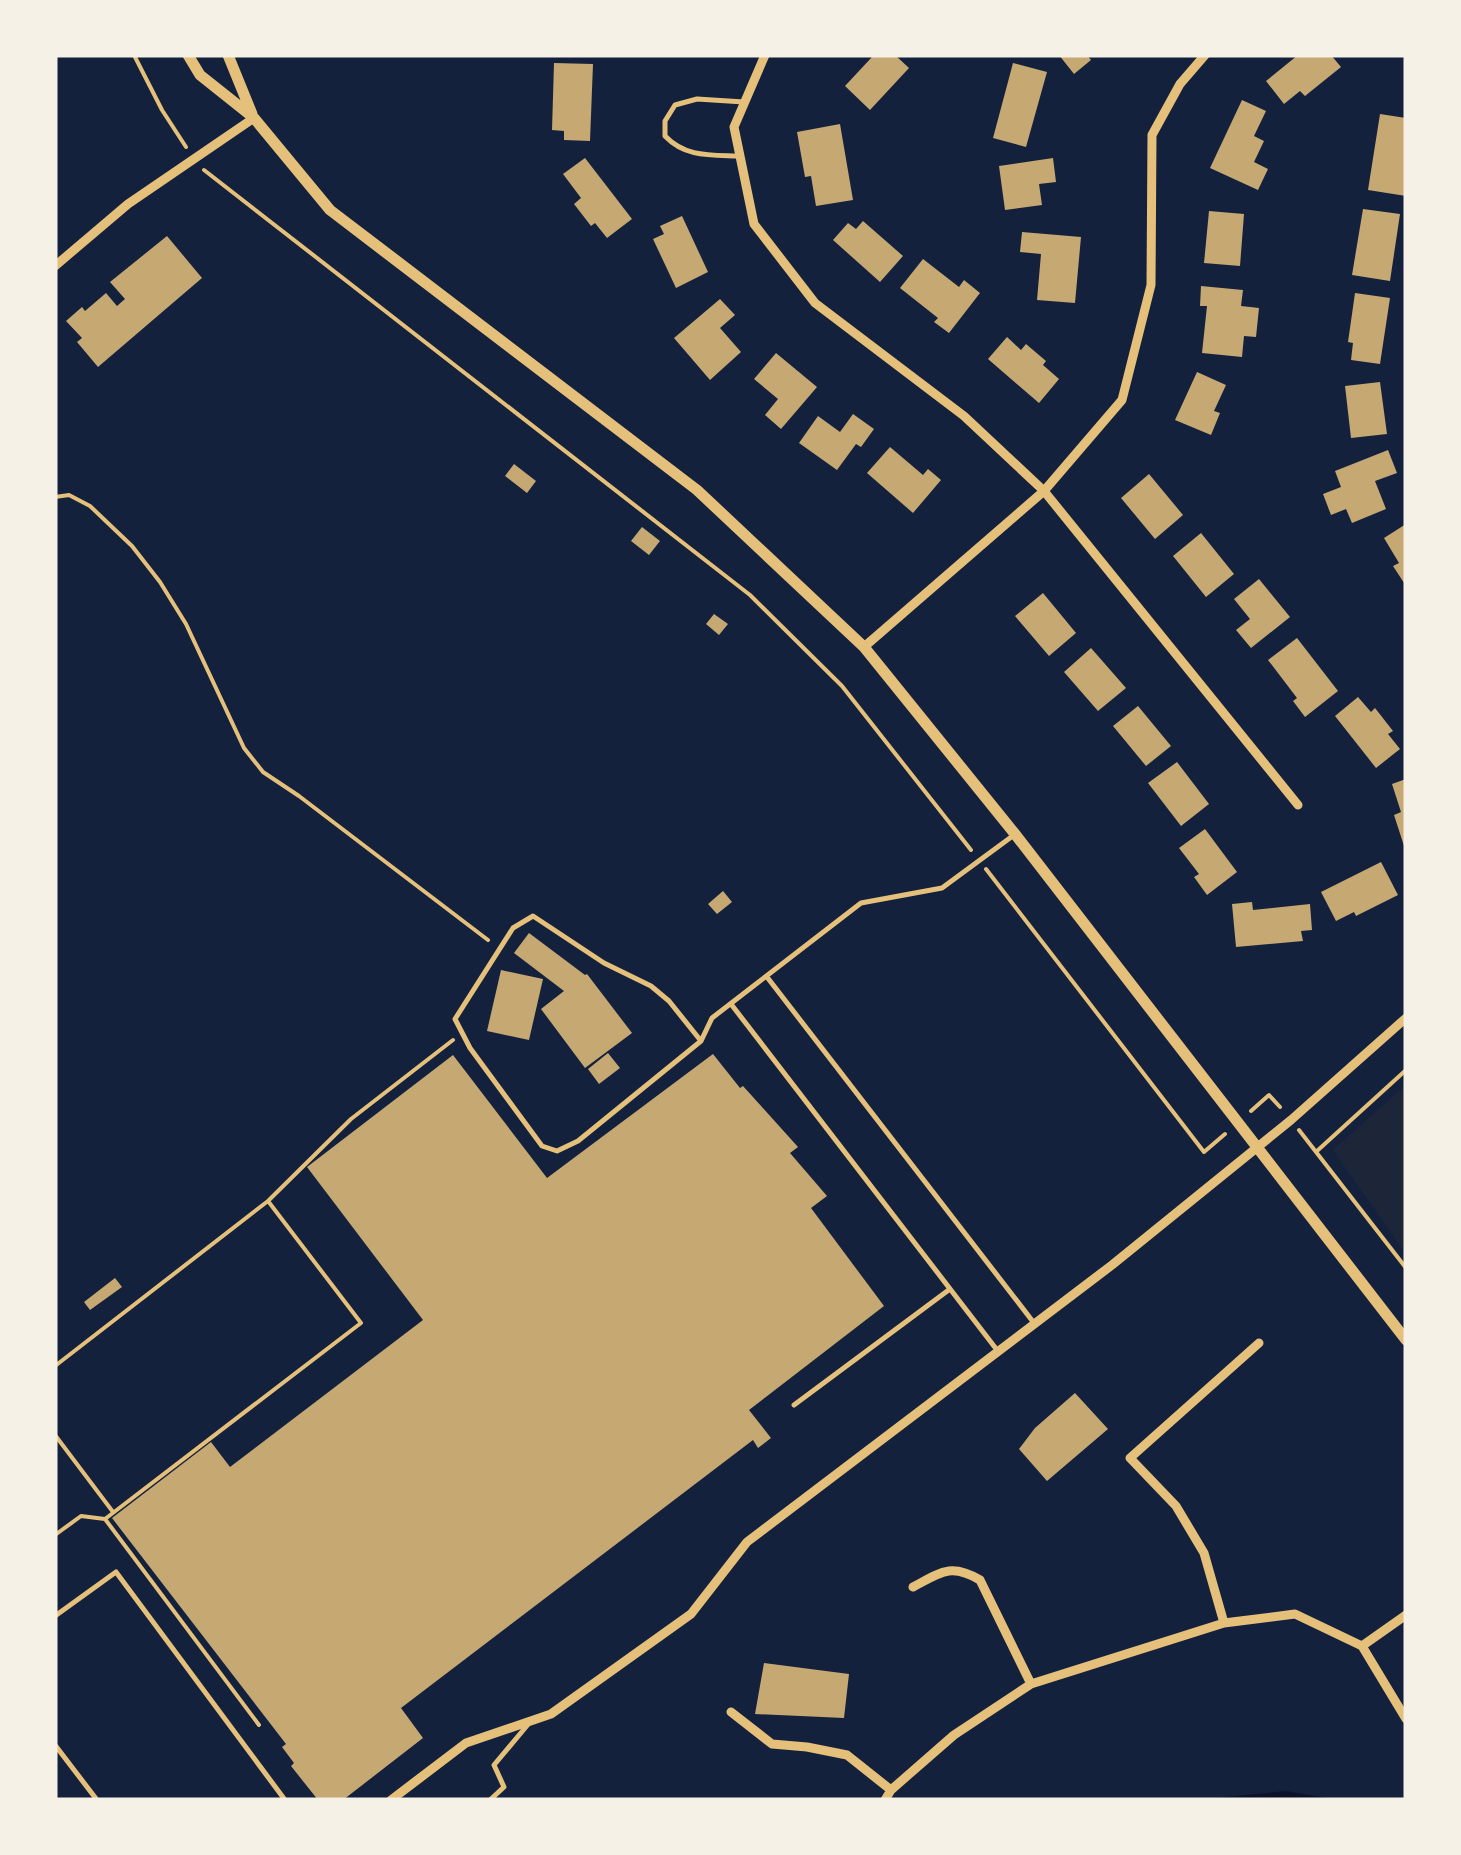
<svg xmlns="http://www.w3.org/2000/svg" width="1461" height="1855" viewBox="0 0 1461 1855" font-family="'Alegreya Sans',sans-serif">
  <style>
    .green { fill: #1d2539 }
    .water { fill: #0b132b }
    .building { fill: #c6a872 }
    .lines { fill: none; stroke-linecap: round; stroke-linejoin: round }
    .path { stroke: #e5c07b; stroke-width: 4 }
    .service { stroke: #e5c07b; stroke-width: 5 }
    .minor { stroke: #e5c07b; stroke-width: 9 }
    .tertiary { stroke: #e5c07b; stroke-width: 11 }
  </style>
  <rect width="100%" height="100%" fill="#14213d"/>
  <!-- green -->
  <path class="green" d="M 1406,1085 L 1406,1254 L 1333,1150 Z"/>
  <!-- water -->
  <path class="water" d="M 1286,1791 L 1338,1800 L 1196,1800 Z"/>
  <!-- building -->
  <path class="building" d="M 870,55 L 895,55 L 909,68 L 870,110 L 845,86 L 872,57 Z
    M 1059,55 L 1087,55 L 1091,60 L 1074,74 Z
    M 1298,55 L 1331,55 L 1341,67 L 1305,96 L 1300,91 L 1284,104 L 1266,81 Z
    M 554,63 L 593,64 L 590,141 L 564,140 L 564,131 L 552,130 Z
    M 1013,63 L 1047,72 L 1026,147 L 993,138 Z
    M 1242,100 L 1266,111 L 1254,136 L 1264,141 L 1254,162 L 1268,169 L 1258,190 L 1210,168 Z
    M 1380,114 L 1406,118 L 1406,196 L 1368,190 Z
    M 840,124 L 853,200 L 816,206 L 811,176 L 805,177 L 797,132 Z
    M 585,158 L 632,219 L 607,238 L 595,223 L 591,226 L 574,204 L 581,198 L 563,174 Z
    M 1053,158 L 1056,182 L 1039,184 L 1042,205 L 1005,210 L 999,166 Z
    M 1363,209 L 1400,214 L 1390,281 L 1352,275 Z
    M 1209,211 L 1244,214 L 1240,266 L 1204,263 Z
    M 682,216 L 708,272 L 676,288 L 653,239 L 664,234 L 660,226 Z
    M 863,221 L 903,256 L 880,282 L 833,240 L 848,223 L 856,229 Z
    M 1022,232 L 1081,237 L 1075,303 L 1037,300 L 1041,254 L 1020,252 Z
    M 167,236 L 202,278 L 98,367 L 77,342 L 82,338 L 66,321 L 82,307 L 85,311 L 106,293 L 117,306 L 125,299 L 110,282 Z
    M 923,259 L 959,287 L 964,280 L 980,293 L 949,333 L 934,322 L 938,318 L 900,288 Z
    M 1201,286 L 1243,290 L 1241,306 L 1259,308 L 1256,337 L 1244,336 L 1242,357 L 1202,353 L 1207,306 L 1200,306 Z
    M 1355,293 L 1390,298 L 1380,364 L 1351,360 L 1353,343 L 1348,342 Z
    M 720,299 L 735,315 L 720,328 L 741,352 L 710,380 L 674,338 Z
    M 1007,337 L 1021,350 L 1026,344 L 1046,361 L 1043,365 L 1059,379 L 1039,403 L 988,359 Z
    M 776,353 L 817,387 L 781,429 L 765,415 L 778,399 L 754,379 Z
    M 1197,372 L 1226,385 L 1214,411 L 1220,413 L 1211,435 L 1175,420 Z
    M 1380,382 L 1387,434 L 1351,438 L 1345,386 Z
    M 853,414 L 874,429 L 861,447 L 856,444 L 837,470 L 799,443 L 818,416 L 840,432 Z
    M 890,447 L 923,475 L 928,469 L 941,480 L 913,513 L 867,473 Z
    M 1388,450 L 1397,473 L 1375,481 L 1386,509 L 1352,523 L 1346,509 L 1331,515 L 1323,494 L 1341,487 L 1335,471 Z
    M 514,464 L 536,481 L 527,493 L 505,476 Z
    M 1149,474 L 1183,515 L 1155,539 L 1121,498 Z
    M 1406,524 L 1406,586 L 1393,566 L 1399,563 L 1384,538 Z
    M 642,527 L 660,541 L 649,555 L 631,541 Z
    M 1201,533 L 1234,574 L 1206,597 L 1173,556 Z
    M 1259,579 L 1290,617 L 1251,648 L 1236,630 L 1250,619 L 1234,599 Z
    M 1043,593 L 1076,633 L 1049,656 L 1015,616 Z
    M 714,614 L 728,624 L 719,635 L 706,624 Z
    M 1297,638 L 1338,691 L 1305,717 L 1293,701 L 1297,698 L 1268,660 Z
    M 1091,648 L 1126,688 L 1098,711 L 1064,672 Z
    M 1358,697 L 1371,712 L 1375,708 L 1393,731 L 1388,734 L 1400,749 L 1376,768 L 1335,716 Z
    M 1138,706 L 1171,746 L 1146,766 L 1113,726 Z
    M 1177,762 L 1209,804 L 1181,826 L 1148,783 Z
    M 1406,779 L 1406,849 L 1405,849 L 1394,815 L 1401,812 L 1392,784 Z
    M 1205,829 L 1237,872 L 1207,895 L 1194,877 L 1199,874 L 1179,848 Z
    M 1381,862 L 1398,895 L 1356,916 L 1354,912 L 1336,921 L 1321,892 Z
    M 723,891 L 732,902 L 717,914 L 708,904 Z
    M 1252,902 L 1253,910 L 1310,904 L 1312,930 L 1301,931 L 1303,941 L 1236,947 L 1232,904 Z
    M 529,933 L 585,975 L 587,974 L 632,1033 L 585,1068 L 541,1009 L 564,991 L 514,953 Z
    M 501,970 L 543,979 L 529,1040 L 487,1031 Z
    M 608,1053 L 620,1068 L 599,1084 L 588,1069 Z
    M 713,1054 L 740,1088 L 743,1086 L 798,1147 L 790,1153 L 827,1196 L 811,1208 L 884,1306 L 749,1410 L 771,1438 L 758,1448 L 753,1440 L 401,1708 L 423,1738 L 343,1800 L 318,1800 L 291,1766 L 294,1763 L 282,1747 L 286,1744 L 112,1518 L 211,1442 L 230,1467 L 423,1320 L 307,1167 L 453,1055 L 547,1178 Z
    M 115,1278 L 122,1287 L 90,1310 L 84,1302 Z
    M 1075,1393 L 1108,1429 L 1047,1481 L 1019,1449 L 1035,1428 Z
    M 764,1663 L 849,1674 L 844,1718 L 755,1714 Z"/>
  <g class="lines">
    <!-- path -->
    <path class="path" d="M 134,55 L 162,110 L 186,147
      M 204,170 L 750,595 L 842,686 L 971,850
      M 55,497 L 69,495 L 90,506 L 132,546 L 160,582 L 186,624 L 244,748 L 263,772 L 299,796 L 488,940
      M 986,869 L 1204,1152 L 1225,1134
      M 1251,1111 L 1269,1095 L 1280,1107
      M 1299,1130 L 1406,1268
      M 1317,1151 L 1406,1070
      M 55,1366 L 268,1201 L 351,1119 L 453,1040
      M 55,1435 L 113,1512
      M 55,1535 L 81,1516 L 105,1519
      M 259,1725 L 105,1519 L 361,1323 L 268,1201"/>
    <!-- service -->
    <path class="service" d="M 737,156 C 709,155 685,157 665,136 L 665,121 L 675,105 L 697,99 L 744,102
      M 767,977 L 1034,1323
      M 731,1004 L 997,1350
      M 701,1041 L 669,1001 L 651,986 L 604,963 L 533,916 L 513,928 L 455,1019 L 470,1048 L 542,1146 L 557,1151 L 578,1141 L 701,1041 L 712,1018 L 861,903 L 942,888 L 1014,835
      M 794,1405 L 950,1289
      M 55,1616 L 116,1572 L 285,1800
      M 55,1745 L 97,1800
      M 490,1800 L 504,1787 L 494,1765 L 530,1722"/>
    <!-- minor -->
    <path class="minor" d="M 765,55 L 734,127 L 754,224 L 815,303 L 964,416 L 1044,491 L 1298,805
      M 55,266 L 128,204 L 254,118
      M 864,647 L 1044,491 L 1122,400 L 1151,285 L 1152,135 L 1180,84 L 1205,55
      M 913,1587 C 941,1572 951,1563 980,1580 L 1031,1684
      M 1224,1623 L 1204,1553 L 1176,1506 L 1130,1458 L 1259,1343
      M 1362,1646 L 1406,1615
      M 731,1712 L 772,1744 L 807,1747 L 847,1755 L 891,1790
      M 391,1800 L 466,1743 L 551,1714 L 691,1614 L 747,1542 L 1112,1265 L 1291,1120 L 1406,1018
      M 885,1800 L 891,1790 L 954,1735 L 1031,1684 L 1224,1623 L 1295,1614 L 1362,1646 L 1406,1719"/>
    <!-- tertiary -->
    <path class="tertiary" d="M 188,55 L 200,75 L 254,118 L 330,210 L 697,490 L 864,647 L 1015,834 L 1406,1340
      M 228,55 L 252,114"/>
  </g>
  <!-- border -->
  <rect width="1461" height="1855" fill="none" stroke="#f6f1e7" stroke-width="115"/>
</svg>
